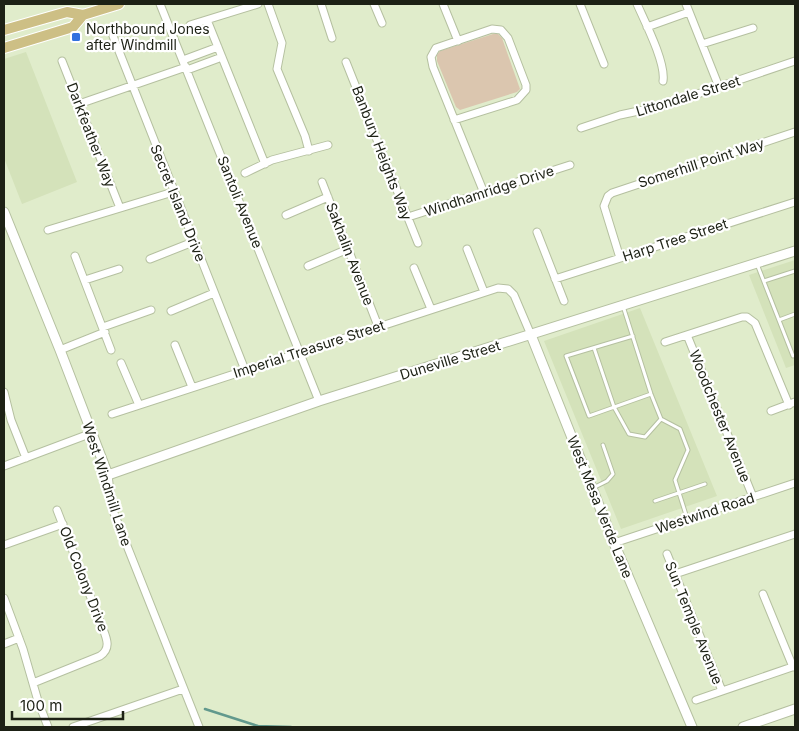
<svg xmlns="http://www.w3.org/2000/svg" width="799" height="731" viewBox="0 0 799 731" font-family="Inter,sans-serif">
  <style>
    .built { fill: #d4e2ba }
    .green { fill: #dbc6af }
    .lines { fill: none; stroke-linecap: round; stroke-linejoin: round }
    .stream { stroke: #62998d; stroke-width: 2.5 }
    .service-casing { stroke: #b5c0a0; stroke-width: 5 }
    .minor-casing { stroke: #b5c0a0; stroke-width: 9 }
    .tertiary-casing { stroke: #b5c0a0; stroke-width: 11 }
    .primary-casing { stroke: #fff; stroke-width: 12 }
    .service { stroke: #fff; stroke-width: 3 }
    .minor { stroke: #fff; stroke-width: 7 }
    .tertiary { stroke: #fff; stroke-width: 9 }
    .primary { stroke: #cdbf85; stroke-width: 10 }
    .poi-dot { fill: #3271df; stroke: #fff; stroke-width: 2 }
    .labels { text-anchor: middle; stroke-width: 4.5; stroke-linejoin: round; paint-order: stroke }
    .poi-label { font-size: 14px; fill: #1d2115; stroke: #fff; text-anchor: start }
    .street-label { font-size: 14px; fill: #1d2115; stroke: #fff }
  </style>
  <rect width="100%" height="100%" fill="#e0eccb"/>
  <!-- built -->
  <path class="built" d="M 26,52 L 77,182 L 22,204 L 4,158 L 4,59 Z
    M 795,260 L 795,365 L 786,368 L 749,275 Z
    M 640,308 L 717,496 L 621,529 L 544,341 Z"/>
  <!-- green -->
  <path class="green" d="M 493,34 L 498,34 L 502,38 L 520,89 L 517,92 L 460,110 L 456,107 L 437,61 L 437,55 L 440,51 Z"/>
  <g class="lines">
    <!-- stream -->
    <path class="stream" d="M 205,709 L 258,726 L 291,727"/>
    <defs>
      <path id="service" d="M 757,264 L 793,356 L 795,355
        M 764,281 L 795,271
        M 623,306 L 651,394 L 661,419 L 680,429 L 688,450 L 675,480 L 687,518
        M 779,320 L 795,314
        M 633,336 L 566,356 L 589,416 L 651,394
        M 594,348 L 614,407 L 629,434 L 645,437 L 661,419
        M 593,488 L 607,481 L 613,474 L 603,445
        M 655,501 L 705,484"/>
      <path id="minor" d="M 160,4 L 319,401
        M 268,4 L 282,43 L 277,69 L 305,136 L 309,151
        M 321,4 L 332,38
        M 374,4 L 382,23
        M 443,4 L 458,41
        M 580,4 L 604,64
        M 637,4 C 645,22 666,63 663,81
        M 686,4 L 719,87
        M 207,20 L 265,164
        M 190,25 L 258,4
        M 647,27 L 689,12
        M 113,36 L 245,370
        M 702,44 L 753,28
        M 183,60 L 218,47
        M 62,61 L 120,208
        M 346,62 L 418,243
        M 187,70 L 222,57
        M 79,104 L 186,67
        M 454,120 L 517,100 L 526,90 L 526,85 L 508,38 L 501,30 L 492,29 L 436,48 L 431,57 L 433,67 L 484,193
        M 581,128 L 620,115 L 662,106 L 795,61
        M 245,173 L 272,160 L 328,145
        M 322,182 L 378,326
        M 286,215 L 328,197
        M 408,217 L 570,165
        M 48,230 L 173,192
        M 537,232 L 564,301
        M 467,249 L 484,292
        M 75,256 L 111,350
        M 620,258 L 604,206 L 608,196 L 612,193 L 795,132
        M 150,259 L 193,242
        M 308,266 L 348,249
        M 414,268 L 431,309
        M 555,279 L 795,202
        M 85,280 L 119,269
        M 171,311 L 214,293
        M 103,327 L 151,310
        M 687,335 L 753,497
        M 665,342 L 742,317 L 747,317 L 755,323 L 789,405
        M 175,345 L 192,387
        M 60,350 L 105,332
        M 121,363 L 139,405
        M 4,392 L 11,420 L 26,458
        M 771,411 L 795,402
        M 112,414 L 498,288 L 508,289 L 514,295 L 531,335
        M 4,466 L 92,433
        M 108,475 L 112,508 L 199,727
        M 614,543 L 795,483
        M 4,545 L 63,524
        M 667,554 L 722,691
        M 675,574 L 795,534
        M 763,594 L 793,667
        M 4,598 L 23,649 L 38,701 L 48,727
        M 4,644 L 19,638
        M 33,683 L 100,656 C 111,649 107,639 103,629 L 57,510
        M 696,700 L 795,666
        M 73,727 L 183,689"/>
      <path id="tertiary" d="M 4,212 L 60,350 L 108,475 L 319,401 L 795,251
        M 531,335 L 614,543 L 692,727
        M 743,727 L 795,709"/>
      <path id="primary" d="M 4,30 L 67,12 L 83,15 L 119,4
        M 4,48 L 73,27 L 83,15"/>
    </defs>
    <!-- service casing -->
    <use href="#service" class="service-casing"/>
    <!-- minor casing -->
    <use href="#minor" class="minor-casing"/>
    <!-- tertiary casing -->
    <use href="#tertiary" class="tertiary-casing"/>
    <!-- primary casing -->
    <use href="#primary" class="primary-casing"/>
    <!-- service -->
    <use href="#service" class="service"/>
    <!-- minor -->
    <use href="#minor" class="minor"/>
    <!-- tertiary -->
    <use href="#tertiary" class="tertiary"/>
    <!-- primary -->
    <use href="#primary" class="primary"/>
  </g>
  <!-- markers -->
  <rect class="poi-dot" x="71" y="32" width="10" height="10" rx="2.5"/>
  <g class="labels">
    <!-- poi labels -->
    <g class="poi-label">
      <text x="86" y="34">Northbound Jones<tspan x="86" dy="16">after Windmill</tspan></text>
    </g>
    <!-- street labels -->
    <g class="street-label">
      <text transform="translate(688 96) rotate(-17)" y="5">Littondale Street</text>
      <text transform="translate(91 135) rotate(69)" y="5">Darkfeather Way</text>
      <text transform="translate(382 153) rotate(69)" y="5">Banbury Heights Way</text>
      <text transform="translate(701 163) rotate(-18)" y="5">Somerhill Point Way</text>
      <text transform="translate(489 191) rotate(-18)" y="5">Windhamridge Drive</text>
      <text transform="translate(240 202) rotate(68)" y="5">Santoli Avenue</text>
      <text transform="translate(178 203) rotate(68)" y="5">Secret Island Drive</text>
      <text transform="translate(675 240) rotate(-18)" y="5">Harp Tree Street</text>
      <text transform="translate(350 254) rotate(69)" y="5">Sakhalin Avenue</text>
      <text transform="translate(309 349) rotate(-18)" y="5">Imperial Treasure Street</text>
      <text transform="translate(450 360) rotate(-17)" y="5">Duneville Street</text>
      <text transform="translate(720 416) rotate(68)" y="5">Woodchester Avenue</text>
      <text transform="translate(107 484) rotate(72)" y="5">West Windmill Lane</text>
      <text transform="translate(600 507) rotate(68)" y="5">West Mesa Verde Lane</text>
      <text transform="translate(705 513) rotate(-18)" y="5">Westwind Road</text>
      <text transform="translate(84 579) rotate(69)" y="5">Old Colony Drive</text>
      <text transform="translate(694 623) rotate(68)" y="5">Sun Temple Avenue</text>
    </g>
  </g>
  <!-- border -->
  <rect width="799" height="731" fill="none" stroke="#1d2115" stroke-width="10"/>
  <!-- scale -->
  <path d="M12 711v8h111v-8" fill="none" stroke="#1d2115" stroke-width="2.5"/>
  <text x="20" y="711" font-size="15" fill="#1d2115" stroke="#ffffff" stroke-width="4" paint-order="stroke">100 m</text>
</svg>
